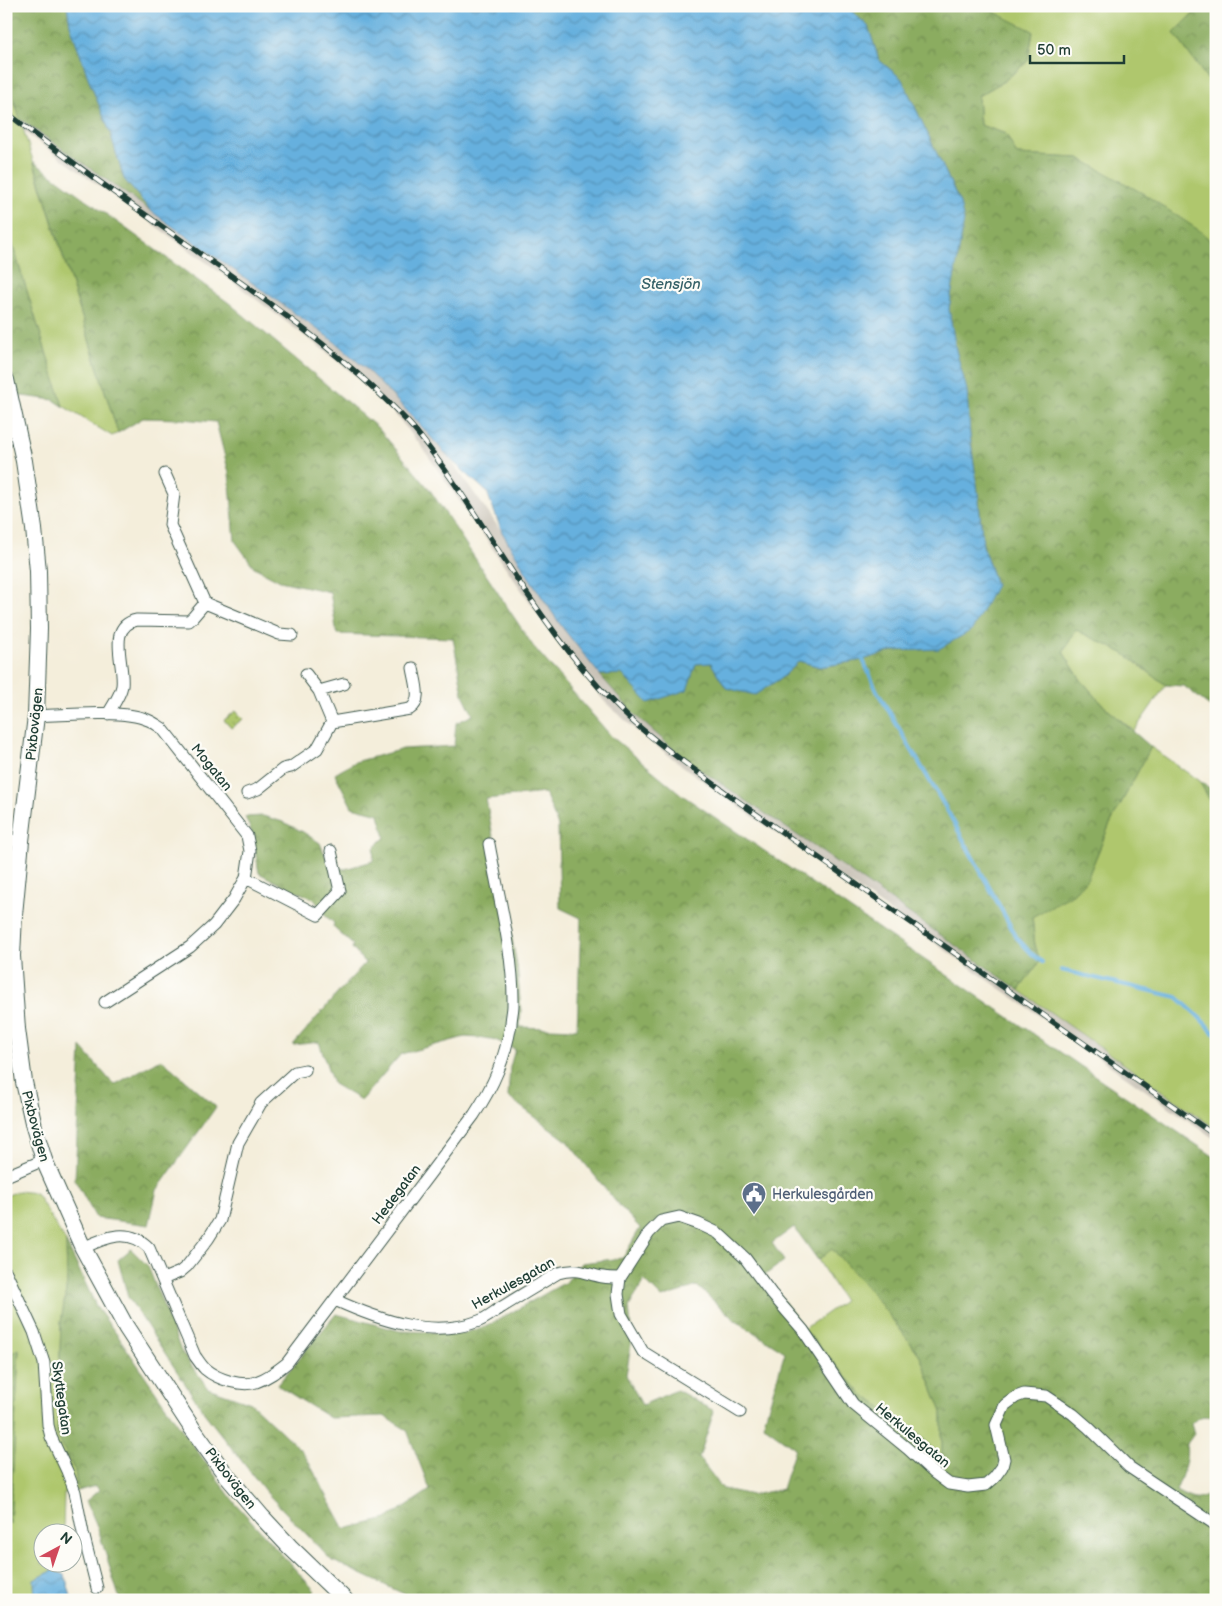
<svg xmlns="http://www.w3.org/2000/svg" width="1222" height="1606" viewBox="0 0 1222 1606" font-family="'Balsamiq Sans',sans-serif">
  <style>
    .railway { fill: #c9c3b8 }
    .green { fill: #afc76d; stroke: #678250 }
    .forest { fill: url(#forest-crowns); stroke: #55744a; fill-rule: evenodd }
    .park { fill: url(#park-dots); stroke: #678250 }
    .water { fill: url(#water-waves); stroke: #427689 }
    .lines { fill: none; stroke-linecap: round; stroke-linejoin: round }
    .stream { stroke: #66b0de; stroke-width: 4 }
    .street-casing { stroke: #3f584d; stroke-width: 13 }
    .secondary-casing { stroke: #3f584d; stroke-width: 18 }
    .street { stroke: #fff; stroke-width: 11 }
    .secondary { stroke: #fff; stroke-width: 16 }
    .rail-casing { stroke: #1f3d34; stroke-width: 5.5 }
    .rail { stroke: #fdfcf7; stroke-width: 4; stroke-dasharray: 11; stroke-linecap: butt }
    .labels { text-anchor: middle; stroke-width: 4.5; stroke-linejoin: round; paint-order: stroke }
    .street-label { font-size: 14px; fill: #1f3d34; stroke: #fdfcf7 }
    .service-label { font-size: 14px; fill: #4e5e75; stroke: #fdfcf7; text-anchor: start }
    .water-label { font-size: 15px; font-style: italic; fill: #346067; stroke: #fdfcf7 }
  </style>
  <defs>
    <pattern id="forest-crowns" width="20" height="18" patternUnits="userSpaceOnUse" patternTransform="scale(1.25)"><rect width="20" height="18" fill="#8bac60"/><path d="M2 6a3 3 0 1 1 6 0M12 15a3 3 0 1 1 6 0" fill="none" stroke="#718d50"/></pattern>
    <pattern id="park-dots" width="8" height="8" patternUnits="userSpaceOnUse" patternTransform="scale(1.25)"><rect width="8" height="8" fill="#afc76d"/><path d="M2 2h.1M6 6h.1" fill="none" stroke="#8ea35a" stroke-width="1.8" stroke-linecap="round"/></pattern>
    <pattern id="water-waves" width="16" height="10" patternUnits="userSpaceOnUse" patternTransform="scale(1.25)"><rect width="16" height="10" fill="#66b0de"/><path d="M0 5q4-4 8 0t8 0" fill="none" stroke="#5390b5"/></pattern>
  </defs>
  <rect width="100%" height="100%" fill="#fdfcf7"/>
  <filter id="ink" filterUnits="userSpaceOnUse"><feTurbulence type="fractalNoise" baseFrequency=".02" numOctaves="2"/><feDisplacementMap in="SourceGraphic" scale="10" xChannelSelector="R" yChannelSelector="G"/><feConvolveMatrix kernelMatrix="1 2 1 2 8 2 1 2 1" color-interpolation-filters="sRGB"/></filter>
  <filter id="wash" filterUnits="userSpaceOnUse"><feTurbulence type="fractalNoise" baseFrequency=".0096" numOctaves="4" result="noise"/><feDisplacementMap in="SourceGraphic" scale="20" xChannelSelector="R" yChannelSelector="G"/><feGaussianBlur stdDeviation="1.12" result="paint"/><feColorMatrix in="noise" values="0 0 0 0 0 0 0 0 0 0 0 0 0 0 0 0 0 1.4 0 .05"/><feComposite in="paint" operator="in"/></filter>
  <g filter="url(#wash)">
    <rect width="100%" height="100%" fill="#f4eedb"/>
    <!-- railway -->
    <path class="railway" d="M 6,108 L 20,119 L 151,211 L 334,342 L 367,370 L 415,419 L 450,459 L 502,532 L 530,579 L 562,627 L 600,675 L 634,714 L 686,760 L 812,845 L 1216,1129 L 1216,1140 L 1014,998 L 735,804 L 684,767 L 637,731 L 605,702 L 571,661 L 419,443 L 394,413 L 360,379 L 317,345 L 221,273 L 30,136 L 6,117 Z"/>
    <!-- green -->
    <path class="green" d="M 993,6 L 1202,6 L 1174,33 L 1216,91 L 1216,248 L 1203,233 L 1079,158 L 1016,155 L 1006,134 L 980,125 L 978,96 L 1004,81 L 1028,61 L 1033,32 L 994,12 Z
      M 6,74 L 118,433 L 112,436 L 63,406 L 6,224 Z
      M 1076,629 L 1123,653 L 1166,685 L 1134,731 L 1105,707 L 1081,680 L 1063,652 Z
      M 1151,747 L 1199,781 L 1211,802 L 1216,804 L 1216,1129 L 1019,990 L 1040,961 L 1035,946 L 1032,916 L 1073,894 L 1087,879 L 1109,826 Z
      M 6,786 L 9,786 L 11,804 L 6,817 Z
      M 18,1191 L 36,1193 L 66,1242 L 67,1283 L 61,1323 L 57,1435 L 75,1471 L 78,1491 L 64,1493 L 63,1533 L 42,1534 L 42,1564 L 56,1564 L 54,1570 L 34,1580 L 35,1600 L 8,1600 L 6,1520 L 10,1524 L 19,1350 L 6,1356 L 6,1196 Z
      M 832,1249 L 872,1293 L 919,1354 L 942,1412 L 942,1457 L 912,1428 L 862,1394 L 804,1329 L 844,1301 L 818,1260 Z"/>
    <!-- forest -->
    <path class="forest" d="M 6,6 L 67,6 L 70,25 L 90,83 L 110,132 L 124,179 L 151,211 L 20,119 L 6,74 Z
      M 846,6 L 993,6 L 994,12 L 1033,31 L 1028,61 L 1004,81 L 978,96 L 980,125 L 1006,134 L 1017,155 L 1079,158 L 1144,194 L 1203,233 L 1216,248 L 1216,711 L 1184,686 L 1166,685 L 1123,653 L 1076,630 L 1063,652 L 1081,680 L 1105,707 L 1151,747 L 1109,826 L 1087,879 L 1073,894 L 1032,917 L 1035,946 L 1040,961 L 1019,990 L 812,845 L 686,760 L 634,714 L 600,675 C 637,674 674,664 711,663 L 726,688 L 784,676 L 799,661 L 820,667 L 863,660 L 892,651 L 939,649 L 996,585 L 983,546 L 978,492 L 970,435 L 949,309 L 954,277 L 960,203 L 902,79 L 879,60 L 868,26 Z
      M 1201,6 L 1216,6 L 1216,91 L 1174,33 Z
      M 34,162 L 229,303 L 378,428 L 430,490 L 533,646 L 611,736 L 682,795 L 1216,1158 L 1216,1423 L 1212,1417 C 1201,1415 1198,1417 1191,1424 L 1194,1434 L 1186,1445 C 1189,1460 1181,1477 1176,1491 C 1195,1501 1199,1504 1216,1487 L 1216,1600 L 417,1600 L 331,1560 L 266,1492 L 205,1414 L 128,1297 L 118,1260 L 131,1249 L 148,1266 L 181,1351 L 208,1388 L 251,1403 L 303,1452 L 345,1529 L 387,1519 L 430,1490 L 407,1430 L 384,1416 L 330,1418 L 277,1385 L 336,1314 L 400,1331 L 464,1333 L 487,1326 L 566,1282 L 581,1263 L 623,1258 L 640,1228 L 616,1202 L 566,1140 L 508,1097 L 510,1067 L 515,1049 L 493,1039 L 465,1037 L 401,1054 L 361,1100 L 333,1084 L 319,1042 L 293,1045 L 344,986 L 365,963 L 352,948 L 353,945 L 333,927 L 334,923 L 327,917 L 314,899 L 282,885 L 259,873 L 252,833 L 245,817 L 263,816 L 283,822 L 303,832 L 320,843 L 330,866 L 345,869 L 373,861 L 374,848 L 385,837 L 379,814 L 352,807 L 335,774 L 355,762 L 403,749 L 454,746 L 456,723 L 473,715 L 463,694 L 453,638 L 337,634 L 330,592 L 280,581 L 254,567 L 235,541 L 229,473 L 216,422 L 181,419 L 143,418 L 118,433 ZM 545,793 L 558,826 L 560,908 L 581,918 L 577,1029 L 520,1027 L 521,1011 L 517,966 L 486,799 ZM 794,1227 L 818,1260 L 832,1249 L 872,1293 L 919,1354 L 942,1412 L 942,1457 L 912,1428 L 862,1394 L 804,1329 L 765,1275 L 784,1261 L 772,1243 ZM 644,1280 L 662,1298 L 697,1286 L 736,1321 L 785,1352 L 763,1425 L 795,1448 L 782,1489 L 752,1495 L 723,1489 L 699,1458 L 714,1411 L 677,1390 L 642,1405 L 626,1375 L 632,1339 L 629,1307 Z
      M 6,224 L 63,406 L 54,400 L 6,394 Z
      M 1199,781 L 1214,791 L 1216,790 L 1216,804 L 1211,802 Z
      M 81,1047 L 114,1085 L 161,1059 L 216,1107 L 157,1190 L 149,1225 L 96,1218 L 75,1180 Z
      M 66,1242 L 97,1308 L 118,1336 L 175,1420 L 235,1503 L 315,1591 L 306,1600 L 120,1600 L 97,1526 L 86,1501 L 99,1490 L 95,1486 L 78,1491 L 75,1471 L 57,1435 L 61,1323 L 67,1283 Z
      M 19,1349 L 10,1524 L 6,1520 L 6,1356 Z
      M 6,1538 L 7,1539 L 8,1600 L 6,1600 Z"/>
    <!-- park -->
    <path class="park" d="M 236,711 L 243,719 L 231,728 L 224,720 Z"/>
    <!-- water -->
    <path class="water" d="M 67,6 L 846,6 L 868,26 L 879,60 L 902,79 L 960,203 L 964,221 L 949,309 L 956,350 L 967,390 L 970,435 L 978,492 L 983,546 L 996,585 L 972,630 L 939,649 L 892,651 L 863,660 L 820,667 L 799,661 L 784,676 L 755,695 L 726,688 L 711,663 L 696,664 L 687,690 L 648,703 L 622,674 L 600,675 L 562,627 L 530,579 L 502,532 L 487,492 L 450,459 L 415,419 L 367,370 L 335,342 L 151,211 L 124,179 L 110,132 L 90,83 L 70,25 Z
      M 54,1570 L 65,1575 L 72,1600 L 35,1600 L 34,1580 Z"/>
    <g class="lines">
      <!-- stream -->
      <path class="stream" d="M 863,660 L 877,691 L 947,810 L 1017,938 L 1031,953 L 1042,962
        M 1061,970 L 1177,997 L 1197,1015 L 1216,1035"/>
    </g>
  </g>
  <g filter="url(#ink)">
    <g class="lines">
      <defs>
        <path id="street" d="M 205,603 L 279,634 L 292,635
          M 306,674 L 319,691 L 332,722
          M 319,691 L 344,684
          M 108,714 C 113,705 120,696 122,686 C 125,664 106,626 137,620 L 189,621 L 193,617 L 205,603 L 170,525 L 174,494 L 165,474
          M 36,716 C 65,715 123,709 148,720 C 153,722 157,725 162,728 L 247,836 L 250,851 L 246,878 L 234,899 L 214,925 L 190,947 L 105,1002
          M 247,793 L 258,789 L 283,769 L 291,767 L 317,749 L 332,722 L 410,709 C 423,701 415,681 413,668
          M 6,840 L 21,841
          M 246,878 L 318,915 L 340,891 L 331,851
          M 6,1176 L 44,1160
          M 83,1248 C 106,1237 129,1227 149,1248 L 195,1356 C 198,1360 201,1365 205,1369 C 218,1380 243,1387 256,1382 C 268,1378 277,1371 287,1363 L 474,1115 C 494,1085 505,1059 511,1024 C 511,1018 513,1011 513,1005 C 514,953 498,895 489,844
          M 6,1272 L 34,1332 L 44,1363 L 48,1425 L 51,1437 L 67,1471 L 75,1492 L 83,1533 L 97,1588
          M 620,1278 L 618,1294 L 621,1314 L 643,1352 L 740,1412
          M 163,1279 L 180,1272 L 187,1266 L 208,1239 L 220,1220 L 238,1143 L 261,1103 L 295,1072 L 305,1070
          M 335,1300 C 379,1320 432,1339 479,1321 C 487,1318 495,1311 502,1307 C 521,1295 540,1284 558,1273 C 578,1267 585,1274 603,1277 C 609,1278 615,1278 620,1278 L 649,1233 L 661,1221 L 679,1217 L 699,1224 L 718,1233 L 745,1258 L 771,1293 L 803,1330 L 853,1404 L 908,1449 L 933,1472 L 949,1484 L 968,1487 L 986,1485 L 994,1478 L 1002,1467 L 1004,1459 L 996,1425 L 1005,1405 L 1016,1397 L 1024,1394 L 1046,1396 L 1073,1414 L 1088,1427 L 1129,1467 L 1213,1523 L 1216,1526"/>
        <path id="secondary" d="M 6,380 L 24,461 L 34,529 L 38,571 L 39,629 L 36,716 L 21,841 L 14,915 L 12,956 L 17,1029 L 24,1082 L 34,1127 L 44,1160 L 83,1248 L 126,1327 L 192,1428 L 226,1475 L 262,1517 L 290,1547 L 345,1600"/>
      </defs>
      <!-- street casing -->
      <use href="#street" class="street-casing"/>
      <!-- secondary casing -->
      <use href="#secondary" class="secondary-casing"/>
      <!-- street -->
      <use href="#street" class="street"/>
      <!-- secondary -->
      <use href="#secondary" class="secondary"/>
      <defs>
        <path id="rail" d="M 6,112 C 70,162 136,208 202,255 C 274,306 345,356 406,420 C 424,439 439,462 455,484 C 486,530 514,577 547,622 C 572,657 598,689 629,718 C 660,746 695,770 729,795 L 1216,1136"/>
      </defs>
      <!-- rail casing -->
      <use href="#rail" class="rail-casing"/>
      <!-- rail -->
      <use href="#rail" class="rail"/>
    </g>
  </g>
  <!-- icons -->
  <defs>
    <symbol id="civic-pin" viewBox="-11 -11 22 30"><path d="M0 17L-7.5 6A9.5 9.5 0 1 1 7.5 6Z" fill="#5c6f8a" stroke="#fdfcf7"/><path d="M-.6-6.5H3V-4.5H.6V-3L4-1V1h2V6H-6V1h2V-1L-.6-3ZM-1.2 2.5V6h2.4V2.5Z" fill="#fff"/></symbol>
  </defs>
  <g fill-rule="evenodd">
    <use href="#civic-pin" x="740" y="1180" width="28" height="38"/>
  </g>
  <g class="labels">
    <!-- street labels -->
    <g class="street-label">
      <text transform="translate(34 724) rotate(-84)" y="5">Pixbovägen</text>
      <text transform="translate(212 767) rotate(51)" y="5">Mogatan</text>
      <text transform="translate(36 1126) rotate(75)" y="5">Pixbovägen</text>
      <text transform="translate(396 1194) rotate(-53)" y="5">Hedegatan</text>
      <text transform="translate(513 1283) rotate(-29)" y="5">Herkulesgatan</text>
      <text transform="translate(62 1398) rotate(82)" y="5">Skyttegatan</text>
      <text transform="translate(913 1435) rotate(40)" y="5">Herkulesgatan</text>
      <text transform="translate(231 1478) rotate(52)" y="5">Pixbovägen</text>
    </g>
    <!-- service labels -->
    <g class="service-label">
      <text x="772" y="1199">Herkulesgården</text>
    </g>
    <!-- water labels -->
    <g class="water-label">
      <text x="671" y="289">Stensjön</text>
    </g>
  </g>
  <!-- margin -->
  <rect width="1222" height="1606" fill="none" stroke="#fdfcf7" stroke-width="25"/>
  <!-- north arrow -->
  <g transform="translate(58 1548) rotate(40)"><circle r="24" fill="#fdfcf7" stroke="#a4b0a9"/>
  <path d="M0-4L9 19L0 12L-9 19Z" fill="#d1495b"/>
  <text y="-8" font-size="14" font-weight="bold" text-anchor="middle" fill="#1f3d34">N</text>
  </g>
  <!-- scale -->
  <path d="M1030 55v8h94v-8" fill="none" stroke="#1f3d34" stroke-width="2.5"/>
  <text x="1037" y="55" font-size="15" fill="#1f3d34" stroke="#fdfcf7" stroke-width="4" paint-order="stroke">50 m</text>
</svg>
